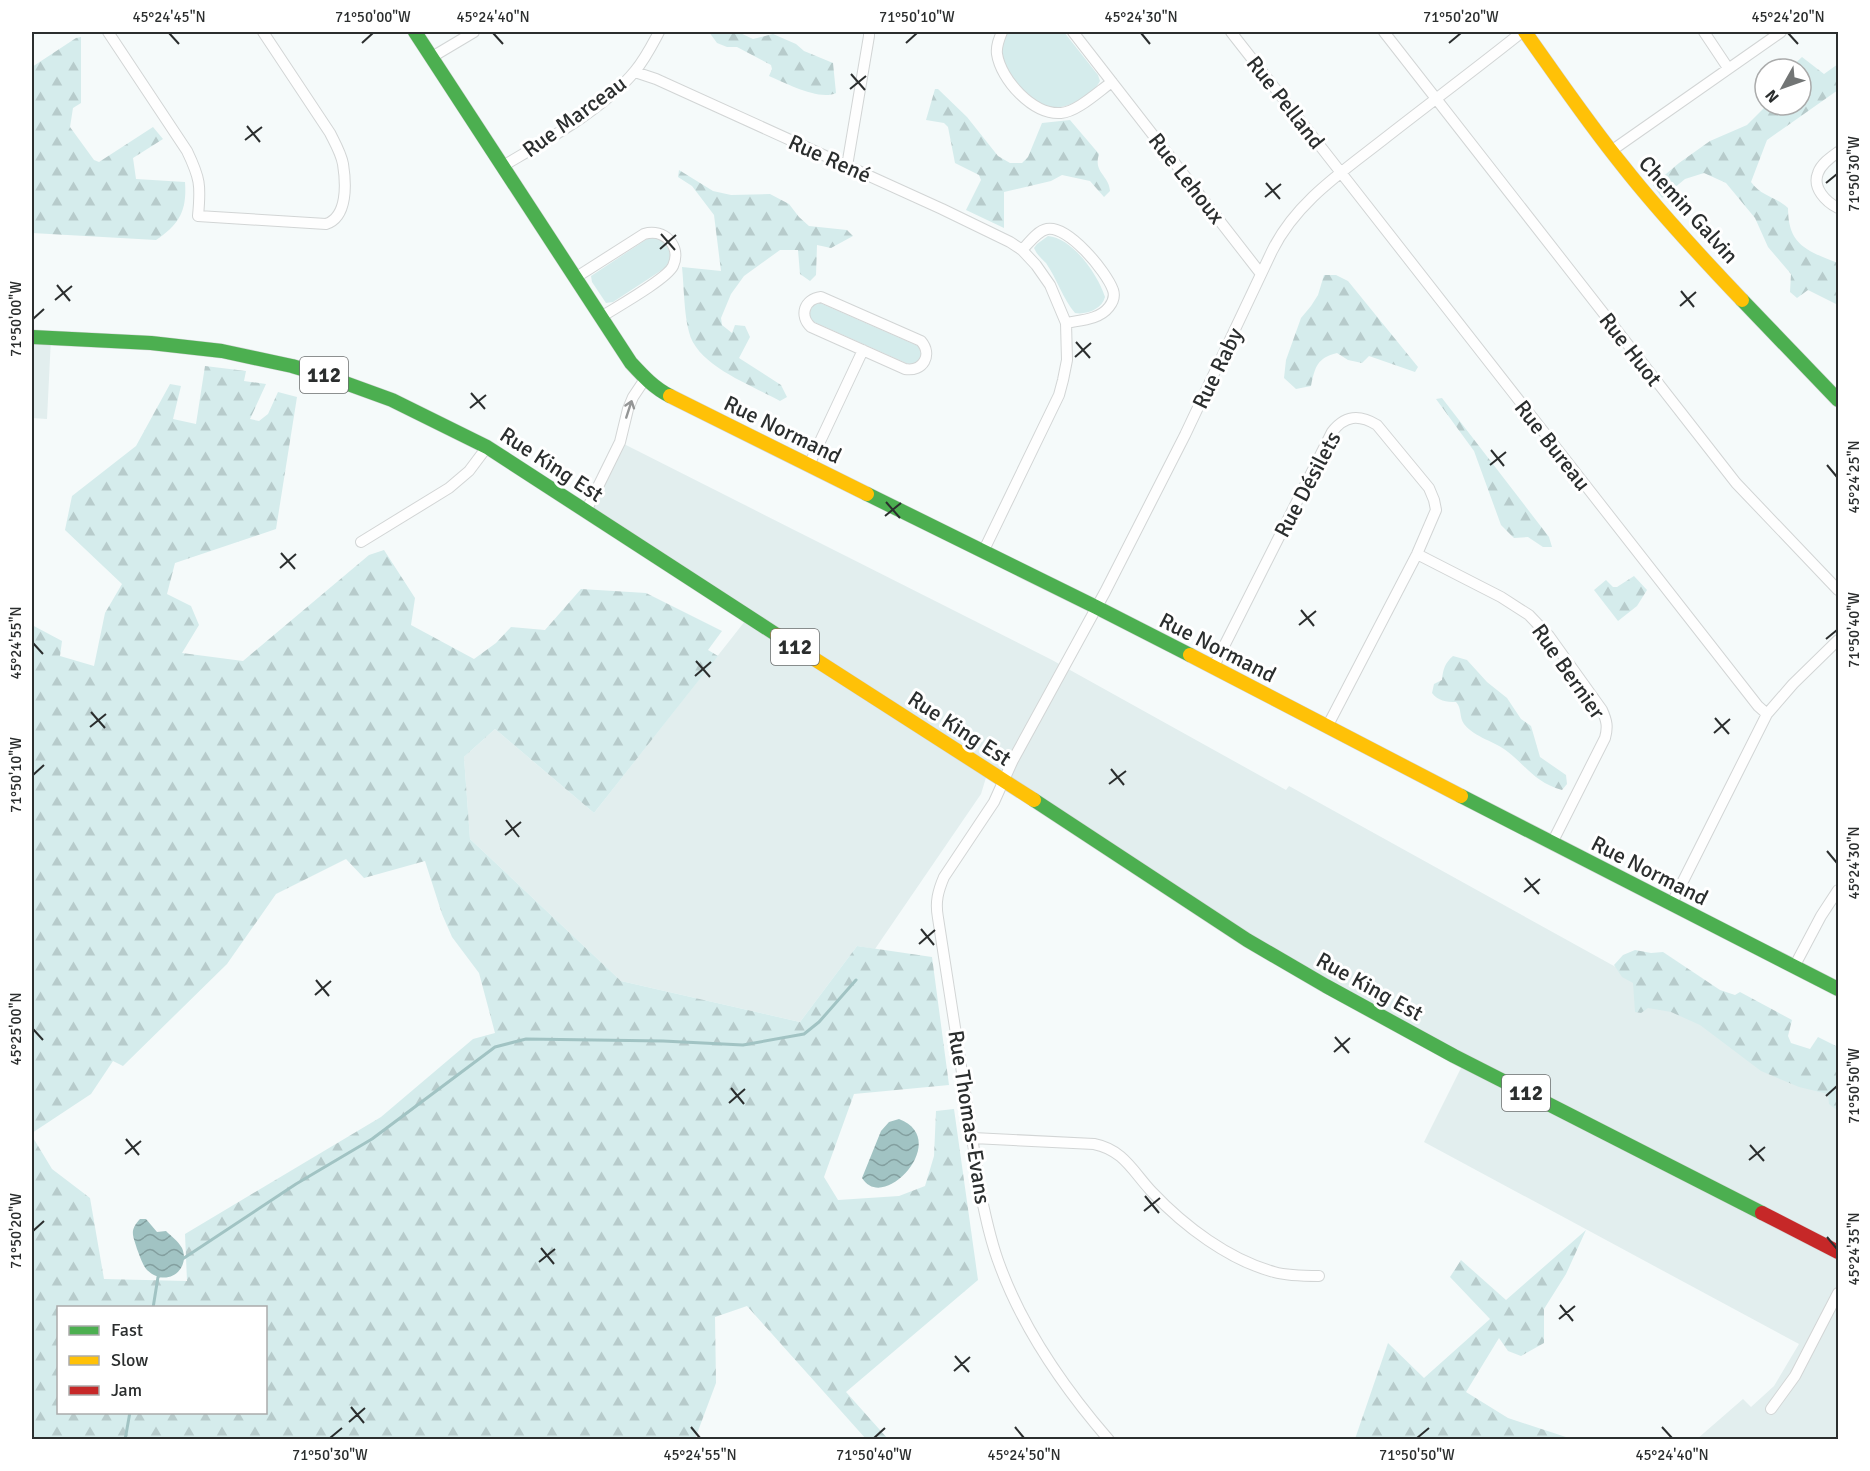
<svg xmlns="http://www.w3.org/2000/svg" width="1870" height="1471" viewBox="0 0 1870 1471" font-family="Signika,sans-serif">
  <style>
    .built { fill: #e2eeee }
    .green { fill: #d5ecec }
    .forest { fill: url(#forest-firs); fill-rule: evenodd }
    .water { fill: url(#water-waves) }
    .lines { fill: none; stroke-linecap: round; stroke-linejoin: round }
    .stream { stroke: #a1c3c3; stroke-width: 3 }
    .street-casing { stroke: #d2d5d5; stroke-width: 12 }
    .fast-casing { stroke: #d2d5d5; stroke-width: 15 }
    .slow-casing { stroke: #d2d5d5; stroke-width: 15 }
    .jam-casing { stroke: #d2d5d5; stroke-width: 15 }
    .street { stroke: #fefefe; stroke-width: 10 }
    .fast { stroke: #4caf50; stroke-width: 14 }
    .slow { stroke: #ffc107; stroke-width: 14 }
    .jam { stroke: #c62828; stroke-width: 14 }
    .oneway { stroke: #949696 }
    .ticks { fill: none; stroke: #2b2e2e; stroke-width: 2 }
    .labels { text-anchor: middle; stroke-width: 6; stroke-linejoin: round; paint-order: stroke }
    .shield { fill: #fff; stroke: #6b6d6d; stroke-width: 1.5 }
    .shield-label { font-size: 21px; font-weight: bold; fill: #2b2e2e }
    .street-label { font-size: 22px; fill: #2b2e2e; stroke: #fff }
    .neatline { fill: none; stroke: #2b2e2e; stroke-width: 2 }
    .ticks-label { font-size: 15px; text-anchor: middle; fill: #2b2e2e }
  </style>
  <defs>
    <pattern id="forest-firs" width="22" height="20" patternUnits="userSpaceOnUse" patternTransform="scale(1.5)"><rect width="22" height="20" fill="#d5ecec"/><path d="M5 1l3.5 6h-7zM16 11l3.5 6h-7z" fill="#b7cbcb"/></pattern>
    <pattern id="water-waves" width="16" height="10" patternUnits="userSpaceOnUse" patternTransform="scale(1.5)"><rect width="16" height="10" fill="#a1c3c3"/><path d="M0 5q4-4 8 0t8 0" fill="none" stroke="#839f9f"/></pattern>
  </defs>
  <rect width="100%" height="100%" fill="#f5fafa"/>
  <!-- built -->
  <path class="built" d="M 32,337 L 51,338 L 47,419 L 32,418 Z
    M 620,442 L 1052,660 L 1286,790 L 1289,786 L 1838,1090 L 1838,1439 L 1697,1439 L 1743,1399 L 1751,1407 L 1774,1386 L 1799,1344 L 1424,1142 L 1464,1062 L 1382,1018 L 988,771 L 981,794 L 875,949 L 857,946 L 800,1022 L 621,981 L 470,839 L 464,757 L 495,729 L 594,813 L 749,616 L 586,511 Z"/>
  <!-- green -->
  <path class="green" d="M 1008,32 L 1064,32 L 1098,75 L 1100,81 C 1096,89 1090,92 1083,97 C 1074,104 1061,109 1049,107 C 1030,104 1003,72 1001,53 C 1000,45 1004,38 1008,32 Z
    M 1048,236 C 1073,238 1098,275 1105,297 C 1102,309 1087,315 1075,313 C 1063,299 1057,279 1046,263 C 1041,258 1037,255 1034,248 L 1037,244 Z
    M 650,237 L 656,237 C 669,244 675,256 665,268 L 613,302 L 606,303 L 592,282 L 591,276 Z
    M 820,303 L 918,346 C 925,357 918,367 906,363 L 814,322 L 810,317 C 809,310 812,304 820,303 Z"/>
  <!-- forest -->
  <path class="forest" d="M 709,32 L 738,32 L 753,39 L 773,34 L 796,44 L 804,51 L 833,63 L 836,93 C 819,101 786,83 769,76 L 772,69 L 771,65 L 737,47 L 727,47 L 717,43 Z
    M 81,37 L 81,103 L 73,108 L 70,127 L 94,160 L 99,162 L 153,127 L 163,139 L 133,158 L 136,179 L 185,182 C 187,210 180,224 156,240 L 32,233 L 32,67 L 76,38 Z
    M 1802,57 L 1824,74 L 1838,64 L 1838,90 L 1767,140 L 1751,182 C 1762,197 1775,196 1788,208 C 1788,246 1808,251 1838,263 L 1838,305 L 1808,290 L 1797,298 L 1790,292 L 1791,274 L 1768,247 L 1755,218 L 1726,183 L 1704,173 L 1685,179 L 1662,198 L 1653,185 L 1679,163 L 1710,141 L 1747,125 L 1767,105 L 1801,105 L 1801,69 L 1789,69 Z
    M 935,89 L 938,89 L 967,117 L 998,156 L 1010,163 L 1022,163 L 1028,157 L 1042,123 L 1070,120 L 1099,154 C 1093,173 1109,175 1110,191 L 1104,197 L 1090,181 L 1062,175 L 1051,181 L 1004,192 L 1004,228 L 966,210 L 981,180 L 979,175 L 955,163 L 948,127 L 944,123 L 926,120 Z
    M 679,170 L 713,191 L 731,195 L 770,194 L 789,204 L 799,217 L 809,226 L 847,230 L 853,236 L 831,248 L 817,245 L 816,275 L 810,281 L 800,274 L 798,250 L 780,250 L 744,276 L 731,294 L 721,318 L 722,325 L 732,333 L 735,325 L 745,326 L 750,337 L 739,358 L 781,385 L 787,397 L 780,401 C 752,385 697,366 689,332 C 684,315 684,286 682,267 L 721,271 L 714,215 L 692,186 L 678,177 Z
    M 1324,275 L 1336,275 L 1348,281 L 1418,367 L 1415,372 L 1369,356 L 1362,363 L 1348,360 L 1337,353 C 1317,358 1315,367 1311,386 L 1296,389 L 1284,378 L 1286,360 L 1301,318 L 1311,306 L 1318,295 Z
    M 205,366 L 246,371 L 244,381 L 266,384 L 250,419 L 259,421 L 268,414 L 278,392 L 297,397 L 276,529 L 175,563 L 167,594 L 191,606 L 199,625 L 182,653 L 243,661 L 369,555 L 384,550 L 415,598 L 411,625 L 474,659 L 496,643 L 511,627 L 545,630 L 581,589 L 646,593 L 722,631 L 708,650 L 718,656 L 594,813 L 495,729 L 464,757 L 470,839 L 621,981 L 800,1022 L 857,946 L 932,957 L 949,1085 L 854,1094 L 824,1177 L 838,1200 L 899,1196 L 925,1186 L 934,1156 L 936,1111 L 954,1109 L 978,1280 L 846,1392 L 888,1439 L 866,1439 L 747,1306 L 715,1317 L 716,1383 L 695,1439 L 32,1439 L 32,1136 L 52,1169 L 90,1198 L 104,1279 L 187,1281 L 185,1234 L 381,1117 L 473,1039 L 495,1033 L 479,973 L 452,937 L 442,914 L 425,861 L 364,878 L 346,859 L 276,894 L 227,964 L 123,1066 L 113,1061 L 91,1094 L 32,1133 L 32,625 L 62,641 L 60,656 L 94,666 L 105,613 L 122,584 L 65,530 L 72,496 L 136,446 L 170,384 L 181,386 L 173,419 L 196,424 ZM 58,1308 L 266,1308 L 266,1412 L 58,1412 Z
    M 1442,398 L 1549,537 L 1552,547 L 1543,547 L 1528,537 L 1514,538 L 1501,525 L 1474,451 L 1436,399 Z
    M 1634,576 L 1647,590 L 1637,606 L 1618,621 L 1594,590 L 1606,580 L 1613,587 L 1617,587 Z
    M 1453,656 L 1467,660 L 1487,682 L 1507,698 L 1521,719 L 1531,726 L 1540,757 L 1566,775 L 1567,784 L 1562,790 C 1536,783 1528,768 1508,752 C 1495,741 1475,738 1464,724 C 1459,717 1462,708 1456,702 C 1446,702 1438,701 1432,693 L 1434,684 L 1442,680 C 1443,669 1445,663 1453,656 Z
    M 1635,950 L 1651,953 L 1663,952 L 1720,990 L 1735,995 L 1740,992 L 1792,1020 L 1788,1036 L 1791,1043 L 1810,1049 L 1818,1037 L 1838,1047 L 1838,1111 L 1829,1104 L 1828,1094 L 1799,1087 L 1761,1071 L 1700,1025 L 1671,1012 L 1648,1008 L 1641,1013 L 1635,1012 L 1633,983 L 1622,977 L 1614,965 L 1623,955 Z
    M 1586,1230 L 1566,1274 L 1544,1309 L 1544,1343 L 1521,1356 L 1508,1351 L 1499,1338 L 1466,1392 L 1508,1418 L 1572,1439 L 1355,1439 L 1388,1343 L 1424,1378 L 1490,1319 L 1450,1277 L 1461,1260 L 1506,1300 Z"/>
  <!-- water -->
  <path class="water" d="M 899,1119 C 952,1139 884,1214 862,1178 L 881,1131 L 889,1122 Z
    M 140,1219 L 146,1219 L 157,1232 L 166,1231 C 171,1236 178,1241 182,1248 C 191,1269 167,1289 147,1270 C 142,1264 140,1256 137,1249 C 133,1235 129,1231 140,1219 Z"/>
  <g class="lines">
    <!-- stream -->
    <path class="stream" d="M 181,1260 L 296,1184 L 372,1139 L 495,1047 L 526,1039 L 663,1041 L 743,1045 L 804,1034 L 819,1022 L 856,980
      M 153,1308 L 158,1277 L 161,1275
      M 125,1440 L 130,1412"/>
    <defs>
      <path id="street" d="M 108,32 L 187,151 C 200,178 201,185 198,216 L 326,224 C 348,217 346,183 343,164 C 341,153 335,143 330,133 L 263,32
        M 1002,32 C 999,39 996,46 997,54 C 1001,80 1033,115 1061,113 C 1077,112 1099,91 1112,82
        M 1073,32 L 1261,274
        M 1231,32 L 1758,706 L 1767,714
        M 1384,32 L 1736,483 L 1838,590
        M 1704,32 L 1728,68
        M 432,57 L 474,32
        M 635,72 L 656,79 L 942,209 L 1010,242 L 1022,250 L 1036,265 L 1050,285 L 1066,323 L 1067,360 L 1063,380 L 1059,395 L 983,552
        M 1611,151 L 1781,32
        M 1838,152 C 1831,157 1821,164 1818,173 C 1812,188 1826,202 1838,208
        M 503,166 C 545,141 604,109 635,71 C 645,59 652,45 659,32
        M 847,166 L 869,36 L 869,32
        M 1022,250 C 1029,243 1037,231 1047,229 C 1068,225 1106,271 1113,290 C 1115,296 1113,302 1109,307 C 1099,320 1080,320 1066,323
        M 575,278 L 644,234 C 664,228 682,246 673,266 C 667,279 615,308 601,317
        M 821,297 L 921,341 C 933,355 923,372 905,369 L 811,327 C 799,316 804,299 821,297 Z
        M 809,465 L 863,350
        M 586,511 L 620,442 L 628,409 L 633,397 L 645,379
        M 361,542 L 449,488 L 469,471 L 487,447
        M 1417,554 L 1501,597 L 1529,615 L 1549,636 L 1602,710 C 1607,721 1608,727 1605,738 L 1552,843
        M 1213,668 L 1332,432 C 1345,415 1359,414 1377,425 L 1429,488 L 1434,500 L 1436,510 L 1417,554 L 1327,727
        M 1671,905 L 1767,714 L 1793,684 L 1838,640
        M 1794,967 L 1821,916 L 1838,890
        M 973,1138 L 1094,1144 C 1124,1150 1133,1172 1152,1192 C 1184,1226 1229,1260 1274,1272 C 1288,1276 1304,1276 1319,1276
        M 1771,1409 L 1795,1376 L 1838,1293
        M 1109,1440 C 1064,1388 1024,1331 1000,1266 C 991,1243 986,1219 981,1195 L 938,918 C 935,902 938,891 944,877 L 994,802 L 1013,760 L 1105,592 L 1185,435 L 1272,251 C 1296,202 1342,172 1384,139 C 1430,103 1477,68 1522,32"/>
      <path id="fast" d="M 415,32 L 631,363 C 643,376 654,388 670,396
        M 1742,300 L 1838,400
        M 32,337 L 151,343 L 222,351 L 292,366 L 326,376 L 392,400 L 487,447 L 777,635
        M 867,494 L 1096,607 L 1190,655
        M 1461,796 L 1838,989
        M 1034,800 L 1247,940 L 1326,986 L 1454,1056 L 1762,1213"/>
      <path id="slow" d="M 1525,32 C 1557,77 1588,123 1623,166 C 1660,213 1701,257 1742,300
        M 670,396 L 867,494
        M 777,635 L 1034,800
        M 1190,655 L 1461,796"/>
      <path id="jam" d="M 1762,1213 L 1838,1252"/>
    </defs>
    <!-- street casing -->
    <use href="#street" class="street-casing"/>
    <!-- fast casing -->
    <use href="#fast" class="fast-casing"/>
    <!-- slow casing -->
    <use href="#slow" class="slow-casing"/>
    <!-- jam casing -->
    <use href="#jam" class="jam-casing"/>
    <!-- street -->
    <use href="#street" class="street"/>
    <!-- fast -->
    <use href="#fast" class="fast"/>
    <!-- slow -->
    <use href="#slow" class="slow"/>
    <!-- jam -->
    <use href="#jam" class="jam"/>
  </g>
  <!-- one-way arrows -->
  <defs><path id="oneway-shaft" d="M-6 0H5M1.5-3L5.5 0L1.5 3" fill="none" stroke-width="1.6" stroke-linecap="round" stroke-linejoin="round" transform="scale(1.5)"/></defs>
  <use class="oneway" href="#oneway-shaft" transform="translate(629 409) rotate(-72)"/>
  <!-- ticks -->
  <path class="ticks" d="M 169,33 L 179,44M 493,33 L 503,44M 1141,33 L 1150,44M 1788,33 L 1798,44M 362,43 L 373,33M 906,43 L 917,33M 1449,43 L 1461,33M 851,74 L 865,90M 850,89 L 866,76M 247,126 L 260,142M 245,140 L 262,127M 1266,183 L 1280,199M 1826,183 L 1837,174M 1265,197 L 1281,184M 661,234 L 675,250M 660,249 L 676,235M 57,285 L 70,301M 1681,291 L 1694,307M 55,300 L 72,286M 1680,306 L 1696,292M 33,319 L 44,309M 1076,342 L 1090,358M 1075,357 L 1091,343M 471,393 L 485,409M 470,408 L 486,395M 1491,450 L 1504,466M 1490,465 L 1506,452M 1827,465 L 1837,477M 886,502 L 900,518M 885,516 L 901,503M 281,553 L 295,569M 280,568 L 296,554M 1301,610 L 1314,626M 1299,625 L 1316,611M 1826,639 L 1837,630M 33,643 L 43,654M 696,661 L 710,677M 695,676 L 711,662M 91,712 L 105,728M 1715,718 L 1729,734M 90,727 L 106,714M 1714,733 L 1730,719M 1111,769 L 1124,785M 33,775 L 44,765M 1109,784 L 1126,771M 506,820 L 519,837M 505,835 L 521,822M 1827,851 L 1837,863M 1525,878 L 1539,894M 1524,892 L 1540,879M 921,929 L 934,945M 919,944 L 935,930M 316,980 L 329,996M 315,995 L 331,981M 33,1029 L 43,1040M 1335,1037 L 1349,1053M 1334,1052 L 1350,1038M 731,1088 L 744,1104M 1826,1096 L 1837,1086M 729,1103 L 745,1089M 126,1139 L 139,1155M 1750,1145 L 1764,1161M 125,1154 L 141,1141M 1749,1160 L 1765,1147M 1145,1196 L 1159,1213M 1144,1211 L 1160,1198M 33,1231 L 44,1221M 1827,1237 L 1837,1249M 541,1248 L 554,1264M 539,1262 L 555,1249M 1560,1305 L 1573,1321M 1559,1319 L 1575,1306M 955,1356 L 969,1372M 954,1371 L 970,1357M 351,1407 L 364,1423M 349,1422 L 365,1408M 691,1427 L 700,1438M 1015,1427 L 1024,1438M 1662,1427 L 1672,1438M 330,1438 L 342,1428M 874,1438 L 885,1428M 1417,1438 L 1429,1428"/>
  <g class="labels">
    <!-- shield labels -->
    <g class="shield">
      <rect x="300" y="357" width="48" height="36" rx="4.5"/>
      <rect x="771" y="629" width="48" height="36" rx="4.5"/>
      <rect x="1502" y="1075" width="48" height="36" rx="4.5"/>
    </g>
    <g class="shield-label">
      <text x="324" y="382">112</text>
      <text x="795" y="654">112</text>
      <text x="1526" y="1100">112</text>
    </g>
    <!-- street labels -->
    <g class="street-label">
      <text transform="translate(1286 102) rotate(52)" y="8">Rue Pelland</text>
      <text transform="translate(574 116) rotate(-36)" y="8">Rue Marceau</text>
      <text transform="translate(830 158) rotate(24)" y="8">Rue René</text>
      <text transform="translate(1187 178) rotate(52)" y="8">Rue Lehoux</text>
      <text transform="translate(1689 209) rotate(48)" y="8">Chemin Galvin</text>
      <text transform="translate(1631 349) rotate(52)" y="8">Rue Huot</text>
      <text transform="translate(1217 368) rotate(-64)" y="8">Rue Raby</text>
      <text transform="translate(783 429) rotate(26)" y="8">Rue Normand</text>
      <text transform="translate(1553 445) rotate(52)" y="8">Rue Bureau</text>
      <text transform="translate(552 464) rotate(33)" y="8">Rue King Est</text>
      <text transform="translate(1307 484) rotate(-62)" y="8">Rue Désilets</text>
      <text transform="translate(1218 647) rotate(27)" y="8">Rue Normand</text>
      <text transform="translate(1569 671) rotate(55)" y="8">Rue Bernier</text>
      <text transform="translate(960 728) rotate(33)" y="8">Rue King Est</text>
      <text transform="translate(1650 870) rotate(27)" y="8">Rue Normand</text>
      <text transform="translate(1370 986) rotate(29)" y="8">Rue King Est</text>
      <text transform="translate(970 1117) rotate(81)" y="8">Rue Thomas-Evans</text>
    </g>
  </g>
  <!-- border -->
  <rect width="1870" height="1471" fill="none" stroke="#ffffff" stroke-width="66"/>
  <!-- legend -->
  <rect x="57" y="1306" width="210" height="108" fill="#ffffff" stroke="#aaabab" stroke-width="1.5"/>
  <rect x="69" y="1326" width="30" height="9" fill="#4caf50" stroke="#aaabab" stroke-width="1.5"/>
  <text x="111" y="1336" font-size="18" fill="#2b2e2e">Fast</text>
  <rect x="69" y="1356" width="30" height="9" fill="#ffc107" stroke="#aaabab" stroke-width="1.5"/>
  <text x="111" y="1366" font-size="18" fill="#2b2e2e">Slow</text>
  <rect x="69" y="1386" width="30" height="9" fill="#c62828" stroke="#aaabab" stroke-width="1.5"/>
  <text x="111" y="1396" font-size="18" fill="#2b2e2e">Jam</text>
  <!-- north arrow -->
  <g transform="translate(1783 87) rotate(230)"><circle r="28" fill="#ffffff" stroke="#aaabab" stroke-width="1.5"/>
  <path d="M0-4.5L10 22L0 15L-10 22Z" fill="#727575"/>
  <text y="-9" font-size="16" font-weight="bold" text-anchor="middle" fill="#2b2e2e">N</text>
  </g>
  <rect x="33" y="33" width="1804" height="1405" class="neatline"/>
  <g class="ticks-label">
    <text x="169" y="22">45°24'45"N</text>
    <text x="373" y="22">71°50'00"W</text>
    <text x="493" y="22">45°24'40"N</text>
    <text x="917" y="22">71°50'10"W</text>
    <text x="1141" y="22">45°24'30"N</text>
    <text x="1461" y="22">71°50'20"W</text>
    <text x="1788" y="22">45°24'20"N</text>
    <text transform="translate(1854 174) rotate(-90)" y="5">71°50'30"W</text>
    <text transform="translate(16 319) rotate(-90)" y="5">71°50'00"W</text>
    <text transform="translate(1854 477) rotate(-90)" y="5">45°24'25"N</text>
    <text transform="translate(1854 630) rotate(-90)" y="5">71°50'40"W</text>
    <text transform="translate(16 643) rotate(-90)" y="5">45°24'55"N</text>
    <text transform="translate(16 775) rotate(-90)" y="5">71°50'10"W</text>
    <text transform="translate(1854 863) rotate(-90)" y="5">45°24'30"N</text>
    <text transform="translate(16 1029) rotate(-90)" y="5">45°25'00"N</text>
    <text transform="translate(1854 1086) rotate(-90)" y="5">71°50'50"W</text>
    <text transform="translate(16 1231) rotate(-90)" y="5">71°50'20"W</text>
    <text transform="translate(1854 1249) rotate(-90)" y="5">45°24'35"N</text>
    <text x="330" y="1460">71°50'30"W</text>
    <text x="700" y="1460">45°24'55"N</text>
    <text x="874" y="1460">71°50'40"W</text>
    <text x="1024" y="1460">45°24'50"N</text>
    <text x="1417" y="1460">71°50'50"W</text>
    <text x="1672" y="1460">45°24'40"N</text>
  </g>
</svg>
